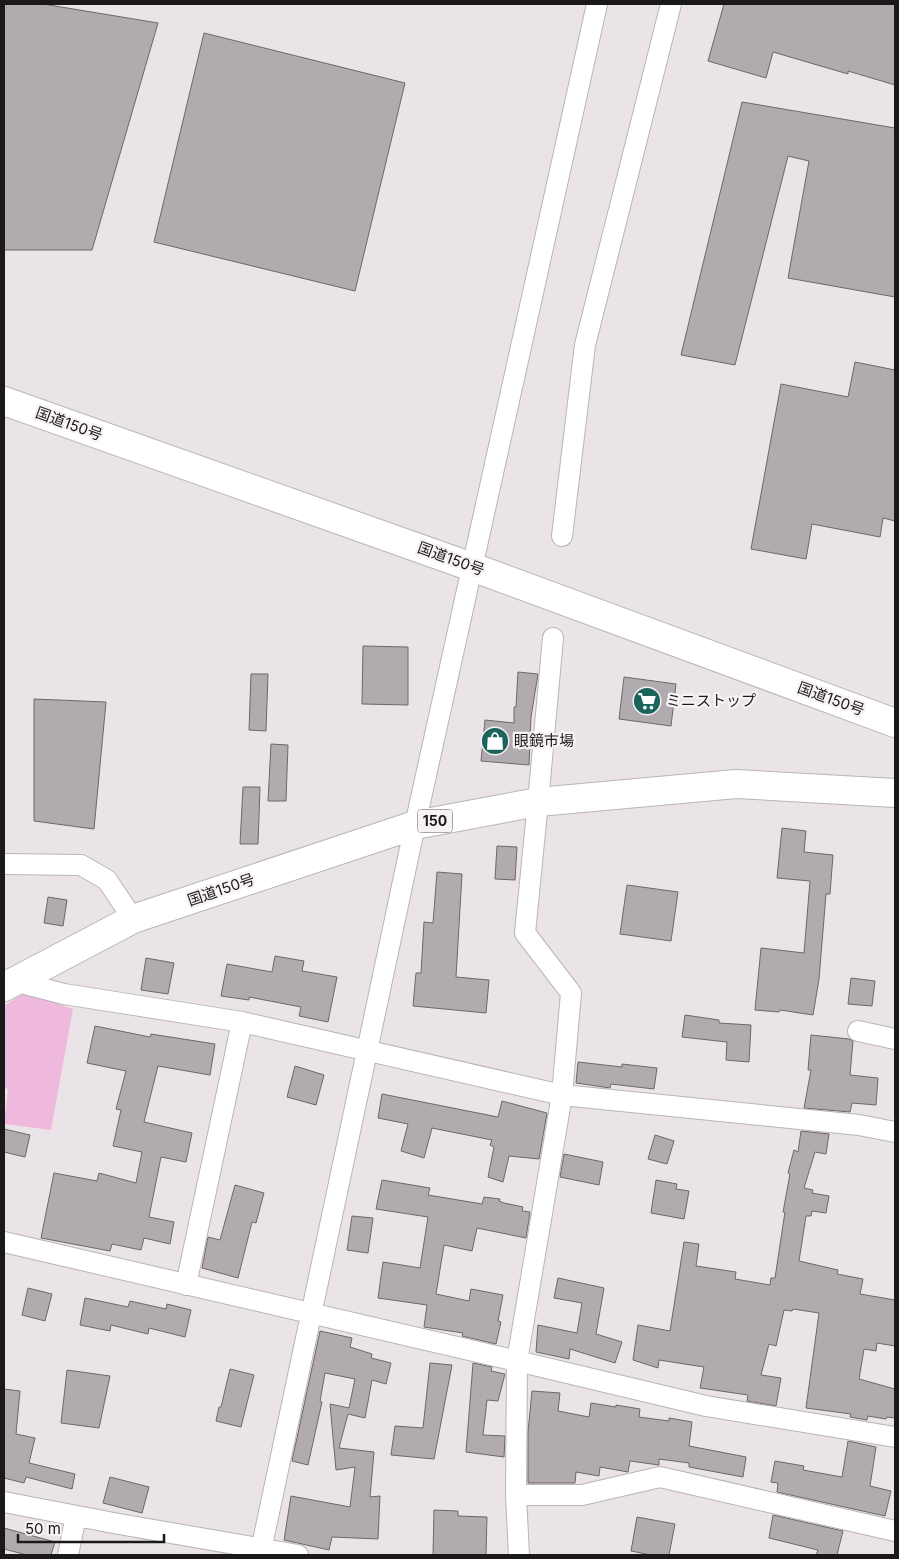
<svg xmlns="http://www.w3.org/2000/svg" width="899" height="1559" viewBox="0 0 899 1559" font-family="Inter,'Noto Sans JP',sans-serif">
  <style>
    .green { fill: #efb9dd }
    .building { fill: #b1abaf; stroke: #6c676a }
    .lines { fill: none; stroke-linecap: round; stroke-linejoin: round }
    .minor-casing { stroke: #b9b4b7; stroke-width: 22 }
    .highway-casing { stroke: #b9b4b7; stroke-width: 30 }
    .minor { stroke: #fff; stroke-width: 20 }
    .highway { stroke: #fff; stroke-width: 28 }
    .labels { text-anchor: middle; stroke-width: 4.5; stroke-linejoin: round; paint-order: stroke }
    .shield { fill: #f7f2f5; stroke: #5c595b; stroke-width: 1 }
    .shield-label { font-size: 14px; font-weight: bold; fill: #1a1819 }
    .street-label { font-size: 15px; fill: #1a1819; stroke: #f7f2f5 }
    .poi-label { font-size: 15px; fill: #1a1819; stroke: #f7f2f5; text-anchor: start }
  </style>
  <rect width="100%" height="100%" fill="#eae4e8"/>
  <!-- green -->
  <path class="green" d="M 25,992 L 73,1009 L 51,1130 L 4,1124 L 8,1089 L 4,1088 L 4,1006 Z"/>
  <!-- building -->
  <path class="building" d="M 4,4 L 43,4 L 158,23 L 92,250 L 4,250 Z
    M 724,4 L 895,4 L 895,85 L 848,71 L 848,74 L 773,52 L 766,78 L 708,61 Z
    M 204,33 L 405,83 L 355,291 L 154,242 Z
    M 742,102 L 895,128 L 895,297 L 788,278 L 809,161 L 788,156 L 735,365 L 681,355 Z
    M 855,362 L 895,370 L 895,521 L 883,518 L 880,537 L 812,524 L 806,559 L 751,549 L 781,384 L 848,397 Z
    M 363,646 L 408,647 L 408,705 L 362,704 Z
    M 518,672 L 538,674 L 531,717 L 529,765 L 481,761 L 485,720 L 514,723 L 514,707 L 516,707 Z
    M 251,674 L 268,674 L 266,731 L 249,730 Z
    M 624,677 L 676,684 L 671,726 L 619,719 Z
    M 34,699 L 106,702 L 94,829 L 34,821 Z
    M 271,744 L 288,745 L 286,801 L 268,801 Z
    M 243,787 L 260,787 L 258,844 L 240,844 Z
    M 782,828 L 806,831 L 804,852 L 833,855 L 830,894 L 826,894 L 819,979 L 813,1015 L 780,1010 L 779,1012 L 755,1010 L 761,948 L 804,953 L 810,881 L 777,878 Z
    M 497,846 L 517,847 L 515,880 L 495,879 Z
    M 437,872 L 462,874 L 456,977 L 489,980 L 486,1013 L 413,1006 L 416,973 L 421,973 L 424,922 L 433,923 Z
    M 627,885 L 678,892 L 671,941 L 620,934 Z
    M 48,897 L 67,900 L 63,926 L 44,923 Z
    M 275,956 L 304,961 L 302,971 L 337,977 L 328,1022 L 299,1016 L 301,1007 L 249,997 L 249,1000 L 221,996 L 227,964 L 272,972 Z
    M 146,958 L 174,963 L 168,994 L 141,990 Z
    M 851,978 L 875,981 L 872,1006 L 848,1004 Z
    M 685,1015 L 719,1020 L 719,1023 L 751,1025 L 749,1062 L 726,1060 L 727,1042 L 682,1037 Z
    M 95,1026 L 150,1037 L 151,1034 L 215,1044 L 210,1075 L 158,1066 L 144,1122 L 192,1133 L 186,1162 L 161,1157 L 149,1217 L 174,1222 L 170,1244 L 144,1238 L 141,1250 L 112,1244 L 110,1251 L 41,1238 L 54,1173 L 97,1181 L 99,1173 L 136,1183 L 142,1152 L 113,1146 L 121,1110 L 116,1109 L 126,1071 L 87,1063 Z
    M 811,1035 L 849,1039 L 853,1041 L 850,1075 L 878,1078 L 876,1105 L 852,1103 L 850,1112 L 804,1108 L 811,1070 L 808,1070 Z
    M 578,1062 L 622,1067 L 622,1064 L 657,1068 L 654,1089 L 611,1084 L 610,1088 L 576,1083 Z
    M 295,1066 L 324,1075 L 316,1105 L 287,1097 Z
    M 382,1094 L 498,1117 L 502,1101 L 547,1113 L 539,1159 L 509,1156 L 503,1182 L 488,1177 L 494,1147 L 490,1145 L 492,1140 L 432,1128 L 424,1158 L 401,1151 L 408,1124 L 378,1118 Z
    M 4,1129 L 30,1135 L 25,1157 L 4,1152 Z
    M 801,1131 L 829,1134 L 826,1154 L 815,1152 L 804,1188 L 813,1190 L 812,1193 L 829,1196 L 826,1213 L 812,1211 L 811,1216 L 806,1216 L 799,1261 L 838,1270 L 837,1274 L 863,1279 L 860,1294 L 895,1300 L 895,1346 L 877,1343 L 876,1351 L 864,1349 L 859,1379 L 895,1389 L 895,1418 L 887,1417 L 886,1419 L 868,1416 L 867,1420 L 850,1417 L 851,1414 L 806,1408 L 819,1313 L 793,1309 L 792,1311 L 784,1310 L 776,1346 L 769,1344 L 761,1375 L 781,1378 L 776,1406 L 747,1401 L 748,1395 L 700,1388 L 704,1367 L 659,1360 L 658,1368 L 633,1360 L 638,1325 L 670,1331 L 684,1242 L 699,1244 L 696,1266 L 736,1272 L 735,1279 L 770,1285 L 771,1278 L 775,1278 L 785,1212 L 783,1212 L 790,1174 L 788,1173 L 794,1150 L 798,1152 Z
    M 655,1135 L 674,1141 L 667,1164 L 648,1159 Z
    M 564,1154 L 603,1162 L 599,1185 L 560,1177 Z
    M 382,1180 L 430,1188 L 428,1195 L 482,1204 L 484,1197 L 500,1199 L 499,1201 L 504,1203 L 523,1207 L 522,1211 L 530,1212 L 526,1238 L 477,1228 L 472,1251 L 444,1245 L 436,1294 L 469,1301 L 471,1289 L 503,1295 L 498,1321 L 501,1322 L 496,1344 L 462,1336 L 463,1333 L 424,1327 L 427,1305 L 378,1298 L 383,1262 L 420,1268 L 428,1217 L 376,1209 Z
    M 656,1180 L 677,1184 L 676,1189 L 689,1191 L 684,1219 L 651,1213 Z
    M 235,1185 L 264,1193 L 256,1223 L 252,1222 L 238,1278 L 202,1268 L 208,1237 L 220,1240 Z
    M 352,1216 L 373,1218 L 368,1253 L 347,1250 Z
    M 558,1278 L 604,1288 L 596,1334 L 622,1342 L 615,1363 L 570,1349 L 569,1359 L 536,1352 L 538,1325 L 577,1333 L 582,1303 L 554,1298 Z
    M 28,1288 L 52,1294 L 45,1321 L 22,1315 Z
    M 85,1298 L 128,1307 L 130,1301 L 166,1309 L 167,1304 L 191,1310 L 185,1337 L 149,1328 L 148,1334 L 111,1325 L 110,1331 L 80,1325 Z
    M 320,1331 L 352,1338 L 350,1347 L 372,1354 L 371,1358 L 391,1363 L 386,1384 L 372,1380 L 365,1418 L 348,1414 L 339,1448 L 374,1452 L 370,1497 L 380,1496 L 378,1539 L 332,1537 L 329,1550 L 284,1540 L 291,1496 L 350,1507 L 355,1467 L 336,1470 L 330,1404 L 349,1408 L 355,1379 L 325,1373 L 320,1401 L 322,1402 L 308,1465 L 292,1461 Z
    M 430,1363 L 452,1365 L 434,1459 L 391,1455 L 395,1426 L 423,1428 Z
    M 473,1363 L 492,1367 L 491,1371 L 505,1374 L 498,1401 L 487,1400 L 483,1435 L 505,1436 L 504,1457 L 466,1452 Z
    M 230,1369 L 254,1375 L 241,1427 L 216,1421 L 219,1407 L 221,1407 Z
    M 67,1370 L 110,1376 L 99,1428 L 61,1423 Z
    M 4,1389 L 20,1391 L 16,1434 L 35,1438 L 29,1463 L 75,1474 L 72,1489 L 26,1477 L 24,1483 L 4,1478 Z
    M 532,1391 L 560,1393 L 558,1411 L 589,1417 L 591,1403 L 616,1407 L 616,1405 L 640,1409 L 639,1417 L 669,1421 L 669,1418 L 692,1422 L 689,1446 L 746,1457 L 743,1477 L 689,1467 L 689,1463 L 659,1459 L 659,1465 L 630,1461 L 628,1472 L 600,1467 L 599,1476 L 576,1472 L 575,1483 L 528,1483 L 528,1432 Z
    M 848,1441 L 876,1447 L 870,1486 L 891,1491 L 885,1516 L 777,1492 L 778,1483 L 771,1482 L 775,1461 L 804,1466 L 803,1470 L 842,1477 Z
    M 110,1477 L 149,1487 L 142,1513 L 103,1503 Z
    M 434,1510 L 458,1511 L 458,1516 L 487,1517 L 486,1555 L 433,1555 Z
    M 773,1515 L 843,1531 L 837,1555 L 816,1555 L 818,1550 L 769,1538 Z
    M 637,1517 L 675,1524 L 669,1555 L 651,1555 L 631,1551 Z
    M 4,1528 L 55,1542 L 51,1555 L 27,1555 L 4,1549 Z"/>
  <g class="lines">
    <defs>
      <path id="minor" d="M 562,536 L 585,345 L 671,4
        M 4,864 L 81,865 L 107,880 L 133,919
        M 14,981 L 64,994 L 242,1022 L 562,1095 L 859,1125 L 895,1132
        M 858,1031 L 895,1039
        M 4,1242 L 517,1361 L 706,1406 L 895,1437
        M 186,1285 L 242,1022
        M 516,1495 L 582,1495 L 660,1477 L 895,1531
        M 4,1502 L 119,1524 L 298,1555
        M 68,1555 L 76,1516
        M 260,1555 L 415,825 L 597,4
        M 519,1555 L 516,1495 L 517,1361 L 562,1095 L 571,993 L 525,933 L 538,802 L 553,638"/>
      <path id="highway" d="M 4,401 L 472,567 L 895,723
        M 4,987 L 133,919 L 415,825 L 538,802 L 736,784 L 895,793"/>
    </defs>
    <!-- minor casing -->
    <use href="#minor" class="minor-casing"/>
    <!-- highway casing -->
    <use href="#highway" class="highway-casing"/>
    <!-- minor -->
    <use href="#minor" class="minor"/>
    <!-- highway -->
    <use href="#highway" class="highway"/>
  </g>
  <!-- icons -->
  <defs>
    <symbol id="supermarket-disc" viewBox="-11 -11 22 22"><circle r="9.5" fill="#1a645c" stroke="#f7f2f5"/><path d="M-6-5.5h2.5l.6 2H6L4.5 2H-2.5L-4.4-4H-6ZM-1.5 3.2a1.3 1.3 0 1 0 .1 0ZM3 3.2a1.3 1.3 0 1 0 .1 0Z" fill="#fff"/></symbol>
    <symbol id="shop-disc" viewBox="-11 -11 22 22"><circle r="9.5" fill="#1a645c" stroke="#f7f2f5"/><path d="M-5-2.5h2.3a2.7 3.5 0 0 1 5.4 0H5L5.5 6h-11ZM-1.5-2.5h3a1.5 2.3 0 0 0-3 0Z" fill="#fff"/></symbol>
  </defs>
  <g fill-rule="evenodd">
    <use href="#supermarket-disc" x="631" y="685" width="32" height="32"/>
    <use href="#shop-disc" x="479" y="725" width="32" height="32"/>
  </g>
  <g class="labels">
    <!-- shield labels -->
    <rect class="shield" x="417.5" y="809.5" width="35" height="23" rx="4"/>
    <g class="shield-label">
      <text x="435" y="826">150</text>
    </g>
    <!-- street labels -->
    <g class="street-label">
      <text transform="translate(69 424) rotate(20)" y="5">国道150号</text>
      <text transform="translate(451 559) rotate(20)" y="5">国道150号</text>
      <text transform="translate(831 699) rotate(20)" y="5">国道150号</text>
      <text transform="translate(221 890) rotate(-19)" y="5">国道150号</text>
    </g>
    <!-- poi labels -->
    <g class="poi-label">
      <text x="666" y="706">ミニストップ</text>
      <text x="514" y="746">眼鏡市場</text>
    </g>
  </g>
  <!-- border -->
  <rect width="899" height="1559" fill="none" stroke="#1a1819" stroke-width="10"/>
  <!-- scale -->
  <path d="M18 1534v8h146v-8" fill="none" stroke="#1a1819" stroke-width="2.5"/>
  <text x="25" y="1534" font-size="15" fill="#1a1819" stroke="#f7f2f5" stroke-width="4" paint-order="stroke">50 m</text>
</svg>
